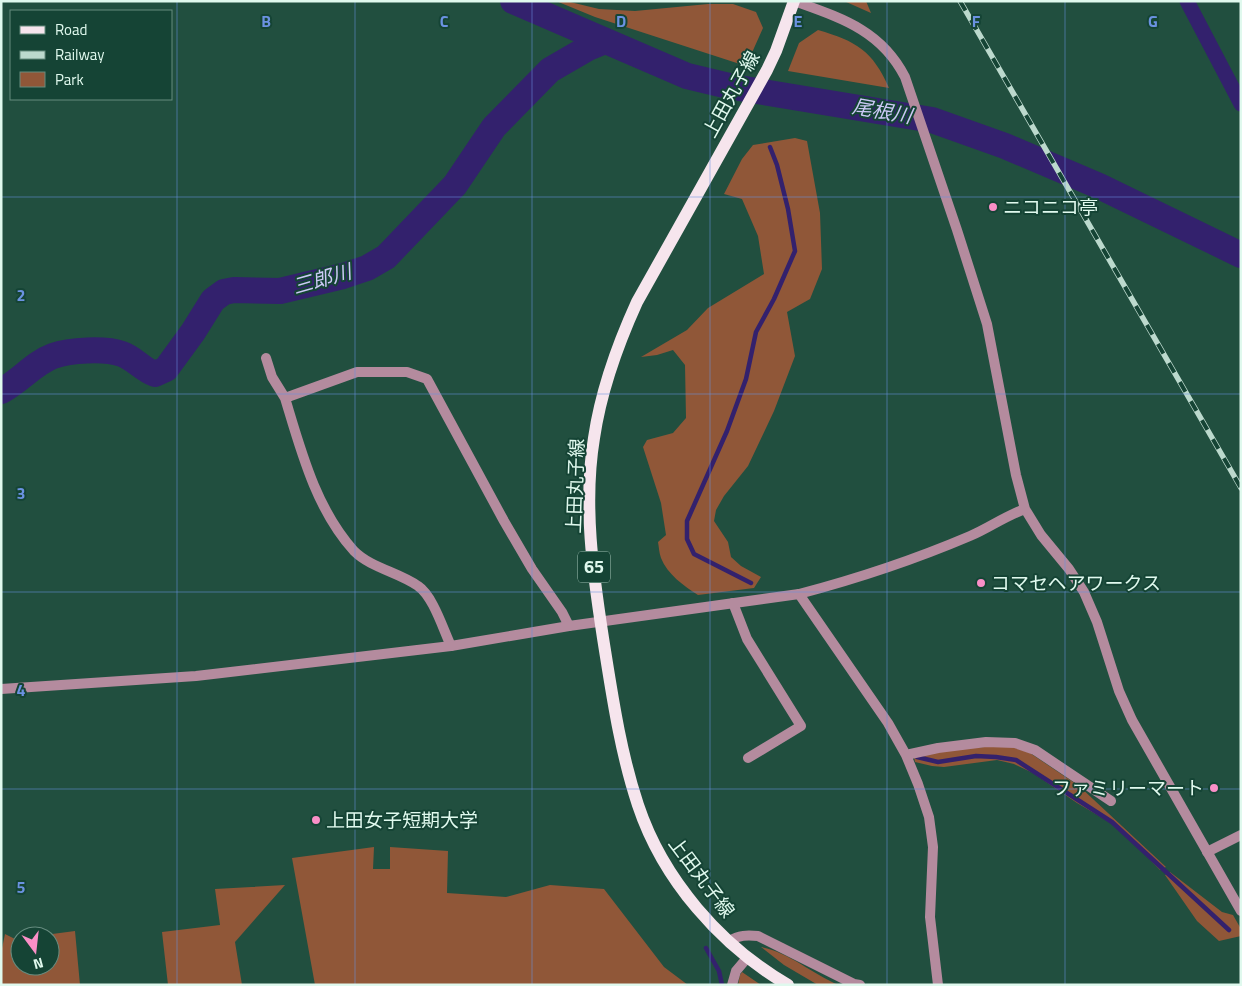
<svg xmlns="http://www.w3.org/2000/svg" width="1242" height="986" viewBox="0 0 1242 986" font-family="'Titillium Web','Noto Sans JP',sans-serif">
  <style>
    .green { fill: #905738 }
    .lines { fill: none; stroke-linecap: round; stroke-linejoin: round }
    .stream { stroke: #33216d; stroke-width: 4.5 }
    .canal { stroke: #33216d; stroke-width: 15 }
    .river { stroke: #33216d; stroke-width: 26 }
    .minor { stroke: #b48b9e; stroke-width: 10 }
    .tertiary { stroke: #b48b9e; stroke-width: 10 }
    .primary { stroke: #f6e5ed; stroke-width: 12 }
    .rail-casing { stroke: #bcd9cd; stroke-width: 5.5 }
    .rail { stroke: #154435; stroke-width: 4; stroke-dasharray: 11; stroke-linecap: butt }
    .grid { fill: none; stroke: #6b92e1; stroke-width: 1; stroke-opacity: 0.55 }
    .poi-dot { fill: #fa8fc7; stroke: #154435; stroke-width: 2 }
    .labels { text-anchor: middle; stroke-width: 4; stroke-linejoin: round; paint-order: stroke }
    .shield { fill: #154435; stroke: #a3c3b6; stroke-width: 1 }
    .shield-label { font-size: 18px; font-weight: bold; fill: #e0f9ee }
    .street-label { font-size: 19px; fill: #e0f9ee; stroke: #154435 }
    .poi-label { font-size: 19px; fill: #e0f9ee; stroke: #154435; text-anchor: start }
    .water-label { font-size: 20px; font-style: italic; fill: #ccc9f6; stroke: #154435 }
    .grid-label { font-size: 16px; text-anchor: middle; font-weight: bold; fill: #6b92e1; stroke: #154435; stroke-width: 4; stroke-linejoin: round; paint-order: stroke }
  </style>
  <rect width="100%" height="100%" fill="#214f3f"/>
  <!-- green -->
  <path class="green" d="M 556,1 L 566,1 L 599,9 L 635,11 L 708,4 L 733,4 L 756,12 L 763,28 L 746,66 L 595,17 Z
    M 844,1 L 866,1 L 871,13 Z
    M 818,30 C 856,41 873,51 889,88 L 788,71 L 799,43 Z
    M 795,138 L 807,141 L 820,213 L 822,269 L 810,299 L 787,312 L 795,356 L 774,411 L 748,466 L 724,496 L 716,510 L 714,521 L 728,542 L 731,557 L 741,566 L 761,577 L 754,588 L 698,595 C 684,586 667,574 661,558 C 659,553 659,547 658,542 L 666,535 L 661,503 L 643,447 L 647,440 L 673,433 L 686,418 L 685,365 L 673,350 L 657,355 L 641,357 L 687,330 L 708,308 L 764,274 L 758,236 L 742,199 L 724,194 L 742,159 L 753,145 Z
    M 1007,745 L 1030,753 L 1079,786 L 1166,867 L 1160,870 L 1134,843 L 1111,823 L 1077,803 L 1033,773 L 1014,764 L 997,760 L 944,767 L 932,766 L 915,762 L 914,757 L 938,751 Z
    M 374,847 L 373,869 L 390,869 L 390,847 L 448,851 L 447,893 L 506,897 L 550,885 L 604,889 L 664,967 L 688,985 L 315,985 L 292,858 Z
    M 1170,872 L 1222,912 L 1233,915 L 1241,929 L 1241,936 L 1219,941 L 1197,921 L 1165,875 Z
    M 285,885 L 235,942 L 242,985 L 168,985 L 162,932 L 220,925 L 215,889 Z
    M 75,931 L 80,985 L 1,985 L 1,953 L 5,934 L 15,939 L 20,938 L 20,966 L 50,966 L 50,936 L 37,936 Z
    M 761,947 C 789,952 812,974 839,985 L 818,985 L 784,965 Z
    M 742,972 L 761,985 L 738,985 L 740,975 Z"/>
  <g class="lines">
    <!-- stream -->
    <path class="stream" d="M 751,583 L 694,554 L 687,539 L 687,521 L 727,431 L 746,379 L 756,332 L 774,299 L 795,251 L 788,209 L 777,165 L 770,147
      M 917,757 L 938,762 L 976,756 L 996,757 L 1016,760 L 1112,822 L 1229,930
      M 706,948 L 719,971 L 722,985"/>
    <!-- canal -->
    <path class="canal" d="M 1187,1 L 1241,104"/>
    <!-- river -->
    <path class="river" d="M 513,1 L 687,76 L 733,87 L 932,120 L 1005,146 L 1099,186 L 1241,255
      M 1,391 C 19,382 34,363 53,356 C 70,350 105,348 122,354 C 134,358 143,370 155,374 L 166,369 L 193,332 L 213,300 L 224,292 L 234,290 L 280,291 L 343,276 L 367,268 L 386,257 L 455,185 L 494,127 L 550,70 L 588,48 L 605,41"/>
    <!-- minor -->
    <path class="minor" d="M 266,358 L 272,377 L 285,398
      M 799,594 L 888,723 L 906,755 L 918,784 L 929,817 L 933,847 L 930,917 L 938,985
      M 733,603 L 747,639 L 801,726 L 748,758
      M 451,646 C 443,629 433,596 418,586 C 398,572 371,568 354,551 C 316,509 301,451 285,398 L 357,372 L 407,372 L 427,379 L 504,521 L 532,569 L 562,612 L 569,626
      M 906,755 L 938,748 L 986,742 L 1015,743 L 1035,750 L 1111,801
      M 1207,852 L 1241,835
      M 729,941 C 739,935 747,935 758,936 L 854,984 L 860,985
      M 732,985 L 736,971 L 747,958"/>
    <!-- tertiary -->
    <path class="tertiary" d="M 794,1 C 841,18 881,30 905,77 L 957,230 L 987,324 L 1016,475 L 1025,509 L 1041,535 L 1069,569 L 1084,592 L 1097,622 L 1119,691 L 1132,720 L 1241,911
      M 1,689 L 196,676 L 451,646 L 569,626 L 799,594 C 856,579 916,559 970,536 C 989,528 1005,516 1025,509"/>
    <!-- primary -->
    <path class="primary" d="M 788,985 C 721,946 663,880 638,805 C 620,751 612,694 603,638 C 593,573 583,504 594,438 C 601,390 617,346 637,302 L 767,70 L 776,51 L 794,1"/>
    <defs>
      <path id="rail" d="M 960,1 L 1241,488"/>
    </defs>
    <!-- rail casing -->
    <use href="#rail" class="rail-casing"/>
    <!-- rail -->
    <use href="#rail" class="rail"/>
  </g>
  <!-- grid -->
  <path class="grid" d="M 177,1 L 177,985M 355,1 L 355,985M 532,1 L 532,985M 710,1 L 710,985M 887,1 L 887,985M 1065,1 L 1065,985M 1,197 L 1241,197M 1,394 L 1241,394M 1,592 L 1241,592M 1,789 L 1241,789"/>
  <!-- markers -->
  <g class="poi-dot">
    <circle cx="993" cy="207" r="5"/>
    <circle cx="981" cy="583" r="5"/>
    <circle cx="1214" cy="788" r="5"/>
    <circle cx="316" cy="820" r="5"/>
  </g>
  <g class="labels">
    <!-- shield labels -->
    <rect class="shield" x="578" y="551.5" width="32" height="31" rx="4"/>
    <g class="shield-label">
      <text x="594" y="573">65</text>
    </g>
    <!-- street labels -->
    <g class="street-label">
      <text transform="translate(731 94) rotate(-61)" y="7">上田丸子線</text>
      <text transform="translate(575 486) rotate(-88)" y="7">上田丸子線</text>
      <text transform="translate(702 877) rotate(53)" y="7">上田丸子線</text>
    </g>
    <!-- poi labels -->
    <g class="poi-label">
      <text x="1003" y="214">ニコニコ亭</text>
      <text x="991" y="590">コマセヘアワークス</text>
      <text x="1204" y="795" text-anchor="end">ファミリーマート</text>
      <text x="326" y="827">上田女子短期大学</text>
    </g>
    <!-- water labels -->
    <g class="water-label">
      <text transform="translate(882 111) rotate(10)" y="7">尾根川</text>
      <text transform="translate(322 279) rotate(-16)" y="7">三郎川</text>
    </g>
  </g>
  <g class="grid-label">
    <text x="266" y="27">B</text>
    <text x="444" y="27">C</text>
    <text x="621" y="27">D</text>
    <text x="798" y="27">E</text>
    <text x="976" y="27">F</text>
    <text x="1153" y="27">G</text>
    <text x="21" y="301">2</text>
    <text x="21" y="499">3</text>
    <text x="21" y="696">4</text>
    <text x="21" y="893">5</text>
  </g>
  <!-- border -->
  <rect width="1242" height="986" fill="none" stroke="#e0f9ee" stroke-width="5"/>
  <!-- legend -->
  <rect x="10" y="10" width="162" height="90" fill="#154435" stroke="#668c7f"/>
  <rect x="20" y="26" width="25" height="8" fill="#f6e5ed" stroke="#668c7f"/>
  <text x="55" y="35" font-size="15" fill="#e0f9ee">Road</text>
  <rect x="20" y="51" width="25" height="8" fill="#bcd9cd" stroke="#668c7f"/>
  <text x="55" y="60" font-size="15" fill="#e0f9ee">Railway</text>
  <rect x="20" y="72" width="25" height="15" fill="#905738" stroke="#668c7f"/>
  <text x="55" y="85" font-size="15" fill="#e0f9ee">Park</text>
  <!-- north arrow -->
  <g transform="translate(35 951) rotate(165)"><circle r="24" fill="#154435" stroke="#668c7f"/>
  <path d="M0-4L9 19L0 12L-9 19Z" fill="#fa8fc7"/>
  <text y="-8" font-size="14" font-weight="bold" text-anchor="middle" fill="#e0f9ee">N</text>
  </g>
</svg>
